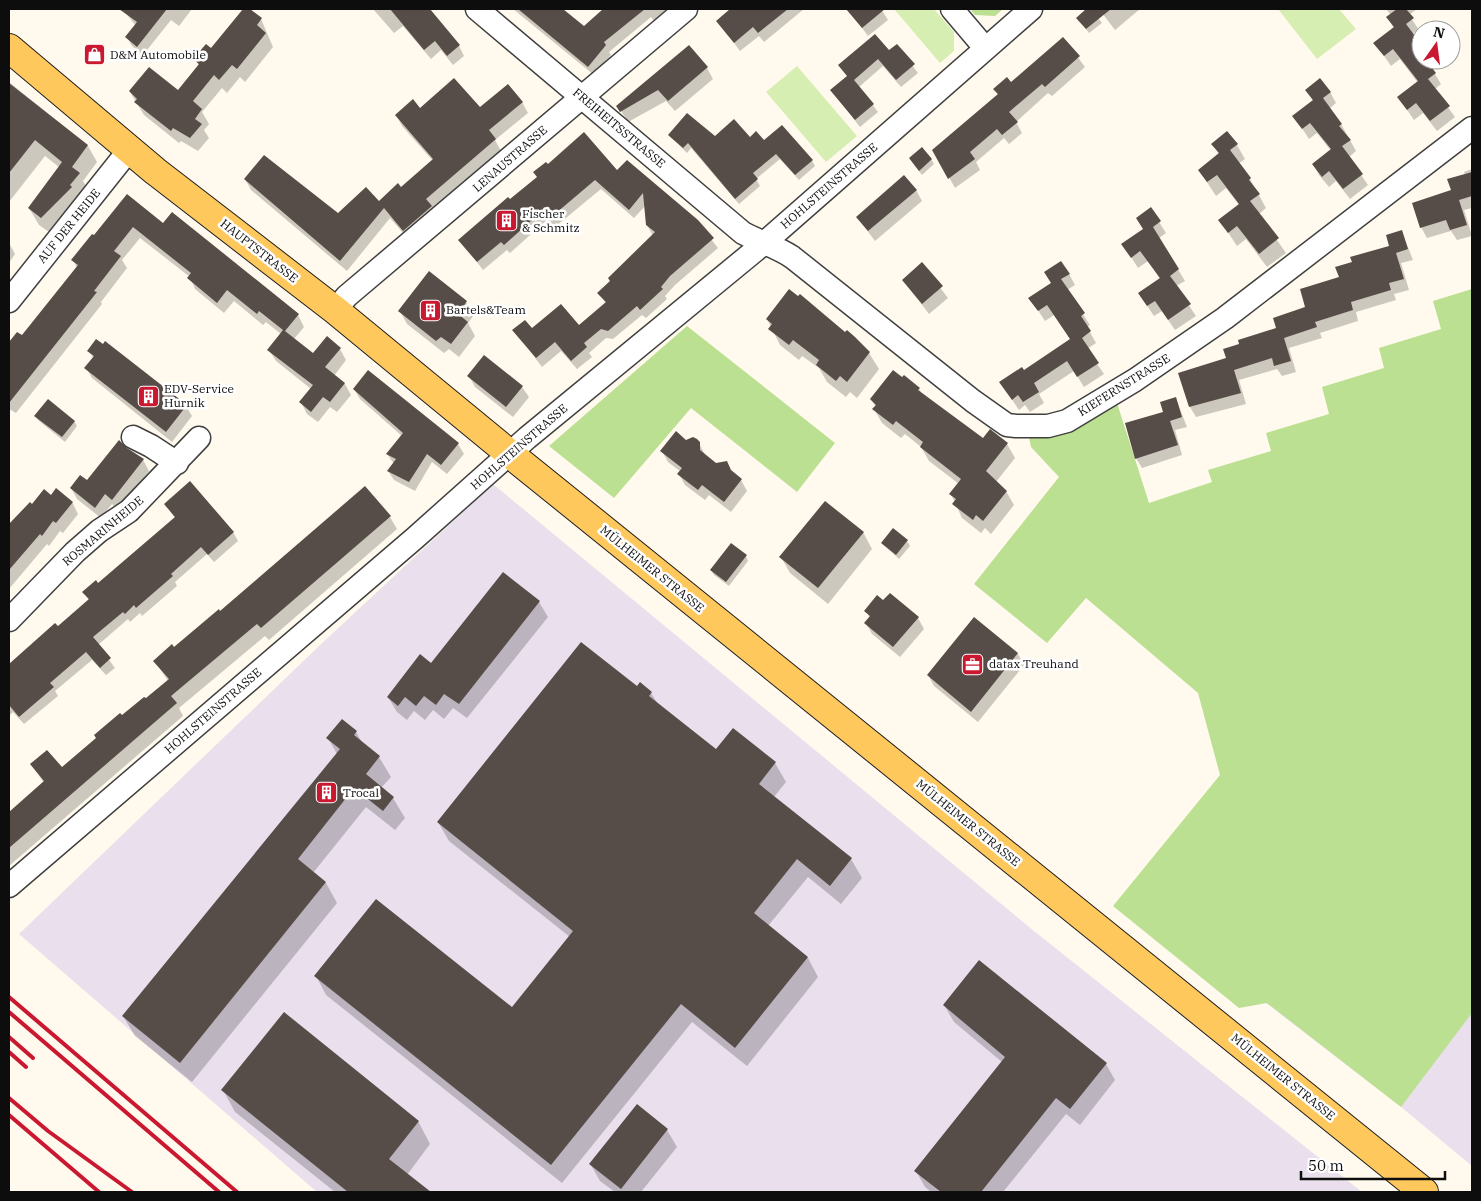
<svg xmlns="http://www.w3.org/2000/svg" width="1481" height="1201" viewBox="0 0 1481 1201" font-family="'IBM Plex Serif',serif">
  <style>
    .industrial { fill: #eae0ed }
    .green { fill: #d7eeb3 }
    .forest { fill: #bce091 }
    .shadow { fill: #0003 }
    .building { fill: #574d48 }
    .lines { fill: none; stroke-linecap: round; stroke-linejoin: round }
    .minor-casing { stroke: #404040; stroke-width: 25 }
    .primary-casing { stroke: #1e1e1e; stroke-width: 30 }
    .minor { stroke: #fff; stroke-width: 22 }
    .primary { stroke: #ffc85d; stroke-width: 28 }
    .rail { stroke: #cb1831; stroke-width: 4 }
    .labels { text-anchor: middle; stroke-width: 5; stroke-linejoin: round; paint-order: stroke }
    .poi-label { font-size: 12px; fill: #0d0d0d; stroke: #fff; text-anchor: start }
    .street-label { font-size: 12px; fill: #0d0d0d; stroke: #fff }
  </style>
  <rect width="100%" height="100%" fill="#fffaed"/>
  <!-- industrial -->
  <path class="industrial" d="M 493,484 L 1034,931 L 1362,1192 L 317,1192 L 19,934 L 319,646 Z
    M 1472,920 L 1472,1166 L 1401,1107 L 1266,1003 Z"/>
  <!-- green -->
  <path class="green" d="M 894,9 L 934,9 L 954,32 L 954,51 L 940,63 Z
    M 1278,9 L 1339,9 L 1356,29 L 1317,59 Z
    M 797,66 L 857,136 L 826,162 L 766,92 Z"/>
  <!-- forest -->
  <path class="forest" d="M 970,9 L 1003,9 L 995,16 L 975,15 Z
    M 1472,289 L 1472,1013 L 1401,1107 L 1267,1003 L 1239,1008 L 1113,906 L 1220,775 L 1198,693 L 1086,598 L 1047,643 L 974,584 L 1059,477 L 1031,447 L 1029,437 C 1070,432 1084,425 1117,403 L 1149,503 L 1212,482 L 1208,470 L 1271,451 L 1266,433 L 1329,414 L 1322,387 L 1384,368 L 1379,348 L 1441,329 L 1433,301 Z
    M 687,326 L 835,443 L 797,492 L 691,408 L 614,498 L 549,446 Z"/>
  <!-- shadow -->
  <path class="shadow" d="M 127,9 L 192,9 L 179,26 L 171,20 L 143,55 L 132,46 L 127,37 L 136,26 L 125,12 Z
    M 245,9 L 261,19 L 273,47 L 245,82 L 240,77 L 227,93 L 222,88 L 202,112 L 209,124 L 204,130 L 209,138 L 198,151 L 181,141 L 179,143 L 144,115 L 130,92 L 178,91 L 199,66 L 195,59 L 211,50 Z
    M 373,9 L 421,9 L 459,46 L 464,56 L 453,65 L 441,50 L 431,59 L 403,26 L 394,33 Z
    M 513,9 L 561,9 L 584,27 L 605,9 L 672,9 L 660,28 L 651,17 L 609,52 L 611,55 L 594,75 Z
    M 732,9 L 804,9 L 764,42 L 759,36 L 740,51 L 718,21 Z
    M 848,9 L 881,9 L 888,20 L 868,36 Z
    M 1088,9 L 1091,9 L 1102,23 L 1089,33 L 1077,18 Z
    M 1099,9 L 1140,9 L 1115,30 Z
    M 1386,9 L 1417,9 L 1409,15 L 1419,30 L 1412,34 L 1421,46 L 1421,60 L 1431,60 L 1435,67 L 1432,69 L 1441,84 L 1435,89 L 1455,117 L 1437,131 L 1423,113 L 1414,120 L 1399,98 L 1418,83 L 1400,59 L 1391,66 L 1375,43 L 1394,29 L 1388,17 L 1391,15 Z
    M 1063,38 L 1085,67 L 1052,96 L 1048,93 L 1016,122 L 1022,133 L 1009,144 L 1004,138 L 976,162 L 980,170 L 955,188 L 934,150 L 998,95 L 995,90 L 1011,83 Z
    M 897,45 L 918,73 L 901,87 L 883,66 L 859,87 L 878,112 L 860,127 L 832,91 L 848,77 L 839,65 L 889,52 Z
    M 707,68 L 713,79 L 675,111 L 666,101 L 628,122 L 618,106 Z
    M 9,82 L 88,146 L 97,162 L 83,181 L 89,191 L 52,234 L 39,225 L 29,208 L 59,167 L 45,156 L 9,202 Z
    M 1307,90 L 1330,92 L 1336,103 L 1329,109 L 1341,124 L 1356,151 L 1349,157 L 1368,185 L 1350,199 L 1336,181 L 1329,187 L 1319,175 L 1313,164 L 1331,151 L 1317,133 L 1309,139 L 1294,116 L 1313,101 Z
    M 522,102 L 528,113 L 495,140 L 501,151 L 410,241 L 390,218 L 347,271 L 251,190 L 245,179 L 338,214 L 378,203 L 401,188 L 433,161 L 402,126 L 396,115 L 420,110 L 480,109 Z
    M 670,136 L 764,142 L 812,161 L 815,166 L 799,180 L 780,159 L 756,179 L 760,186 L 739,204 L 691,148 L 687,153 Z
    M 1213,144 L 1237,145 L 1245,159 L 1238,164 L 1250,179 L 1266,208 L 1259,214 L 1286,253 L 1267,267 L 1246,239 L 1237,246 L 1220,220 L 1239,205 L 1226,188 L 1216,196 L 1199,170 L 1219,155 Z
    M 910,159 L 931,159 L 934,164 L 922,175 Z
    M 547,166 L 617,172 L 697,221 L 718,248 L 675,285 L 665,296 L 667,299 L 646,318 L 642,315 L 613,339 L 606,338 L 589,353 L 592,357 L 577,369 L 561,351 L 542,367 L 514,330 L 578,327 L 606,304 L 599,293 L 653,236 L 647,225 L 646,205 L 634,218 L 601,189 L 555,227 L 548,219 L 510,253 L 507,250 L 483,270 L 460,240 L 538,178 Z
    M 1472,169 L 1472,208 L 1464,210 L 1472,236 L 1457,240 L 1451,231 L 1427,238 L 1421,227 L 1465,175 L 1464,172 Z
    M 916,190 L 922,201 L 875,241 L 857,217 Z
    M 127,196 L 164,225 L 298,315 L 304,327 L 294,339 L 313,355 L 340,349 L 346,360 L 334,376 L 345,384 L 351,395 L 337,412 L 330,407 L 318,422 L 307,414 L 301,402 L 311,389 L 276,361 L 269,350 L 281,334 L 266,322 L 263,325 L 234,301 L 224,313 L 195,289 L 190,277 L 140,238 L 122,260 L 127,268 L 101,302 L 102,304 L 16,413 L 9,409 L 9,344 L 17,333 L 22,337 L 77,268 L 73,260 L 95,237 Z
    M 1151,209 L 1166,233 L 1159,238 L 1185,281 L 1176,286 L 1196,316 L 1175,330 L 1162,311 L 1154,316 L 1139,294 L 1160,279 L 1148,261 L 1138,268 L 1123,244 L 1144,230 Z
    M 1402,232 L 1413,260 L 1401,263 L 1409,290 L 1394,294 L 1396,300 L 1356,312 L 1358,321 L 1320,333 L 1322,338 L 1289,348 L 1296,372 L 1282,376 L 1277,369 L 1239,380 L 1246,404 L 1196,417 L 1190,407 L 1180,374 L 1227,359 L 1278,329 L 1307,308 L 1340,278 L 1353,263 L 1390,246 Z
    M 9,243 L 15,254 L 9,263 Z
    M 922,264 L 948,298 L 929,314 L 903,280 Z
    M 429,273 L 466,302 L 474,315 L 468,323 L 475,336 L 459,357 L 449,349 L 444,353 L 407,324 L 400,311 Z
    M 1069,274 L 1075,285 L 1067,290 L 1090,325 L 1087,327 L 1096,343 L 1087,349 L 1104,374 L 1084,387 L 1074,371 L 1039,394 L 1044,403 L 1030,412 L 1025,405 L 1019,410 L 1001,383 L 1024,372 L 1071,340 L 1054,315 L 1045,321 L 1030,298 Z
    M 798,298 L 869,353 L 879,369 L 857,398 L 850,392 L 846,397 L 827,382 L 819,368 L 802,356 L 799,360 L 780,345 L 767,319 Z
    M 89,351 L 186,406 L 192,416 L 172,442 L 92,378 L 86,368 L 93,358 Z
    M 368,372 L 458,444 L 464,454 L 447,474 L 432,462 L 415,491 L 394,480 L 388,471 L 394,464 L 387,454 L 402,436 L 360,399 L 354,389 Z
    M 469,376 L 522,387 L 529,397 L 513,417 L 475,387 Z
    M 904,376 L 919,389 L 923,395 L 983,439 L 1007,444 L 1015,458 L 996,482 L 1006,491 L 1014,505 L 991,534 L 985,528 L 981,533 L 962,518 L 951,494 L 959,484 L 929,461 L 921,447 L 905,434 L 901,438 L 882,423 L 874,409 L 876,407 L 871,399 Z
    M 1176,399 L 1187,427 L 1175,430 L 1182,455 L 1142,468 L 1136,458 L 1164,412 Z
    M 36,416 L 74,421 L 77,426 L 65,442 L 39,421 Z
    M 686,441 L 699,443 L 706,457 L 741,480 L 747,491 L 731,512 L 709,495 L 705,500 L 685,485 L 679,474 L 681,472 L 668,462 L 662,451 Z
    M 126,449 L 143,460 L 149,471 L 119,510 L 112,504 L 101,518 L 77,499 L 71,488 L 88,482 Z
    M 51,497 L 72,502 L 78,514 L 63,533 L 60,531 L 49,546 L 47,544 L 9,589 L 9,526 L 16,517 L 32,506 Z
    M 165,504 L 233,532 L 238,541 L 214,562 L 207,554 L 175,582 L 177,586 L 142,616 L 140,613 L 130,622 L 128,619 L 98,645 L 115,668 L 106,675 L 92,660 L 55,691 L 58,696 L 24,724 L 13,712 L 9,716 L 9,665 L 55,625 L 58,628 L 89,601 L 84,592 L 98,585 L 175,518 Z
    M 390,517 L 397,529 L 269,640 L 265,636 L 179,708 L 183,716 L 9,866 L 9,813 L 44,783 L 31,764 L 62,769 L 168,681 L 155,661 L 220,613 Z
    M 863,532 L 872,549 L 828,604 L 790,573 L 781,557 Z
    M 907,541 L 910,546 L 899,559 L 882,543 Z
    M 746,556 L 748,561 L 729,586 L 714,575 L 711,570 Z
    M 503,574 L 539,602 L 548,617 L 467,718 L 453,708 L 444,719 L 433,710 L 425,720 L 414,711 L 407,720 L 397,712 L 388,697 L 431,665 Z
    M 884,602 L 918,618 L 924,629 L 900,657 L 872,634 L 866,623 L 870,618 L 866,611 Z
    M 974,619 L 1018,654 L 1024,665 L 978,722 L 934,686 L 928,675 Z
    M 637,688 L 651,693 L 658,704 L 716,751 L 775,763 L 786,782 L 774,797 L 851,859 L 862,878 L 841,904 L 808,877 L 768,926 L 808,958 L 818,977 L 747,1066 L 692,1022 L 562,1183 L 326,995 L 316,976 L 512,1009 L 570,937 L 449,841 L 438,822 Z
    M 356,732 L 363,744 L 379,757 L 391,777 L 381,788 L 393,798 L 405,818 L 395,830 L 366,807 L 313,873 L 326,883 L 337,903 L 192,1082 L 135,1036 L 123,1016 L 337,754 L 328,738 Z
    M 944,1005 L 1106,1064 L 1115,1080 L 1080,1125 L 1066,1114 L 1003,1192 L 931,1192 L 925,1187 L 916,1171 L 1002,1062 L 954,1022 Z
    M 223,1090 L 418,1121 L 430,1144 L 407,1175 L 429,1192 L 335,1192 L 235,1112 Z
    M 637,1106 L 667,1130 L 677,1147 L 641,1192 L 615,1192 L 600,1181 L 591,1165 Z"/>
  <!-- building -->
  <path class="building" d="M 119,9 L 167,9 L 137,47 L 125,37 L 137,22 Z
    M 243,9 L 250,9 L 262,18 L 257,25 L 266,33 L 237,69 L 232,65 L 219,80 L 214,75 L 193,101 L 202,109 L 195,119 L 202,124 L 190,138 L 173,128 L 171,131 L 134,102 L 137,99 L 129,91 L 149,67 L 178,90 L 199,64 L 193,59 L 206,44 L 211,48 Z
    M 390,9 L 430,9 L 460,45 L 447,56 L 435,41 L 424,50 Z
    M 518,9 L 563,9 L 584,26 L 603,9 L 645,9 L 604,42 L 606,45 L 588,67 Z
    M 730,9 L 788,9 L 758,33 L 753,27 L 734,43 L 716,21 Z
    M 846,9 L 885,9 L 862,28 Z
    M 1086,9 L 1111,9 L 1086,29 L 1076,18 Z
    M 1397,9 L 1406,9 L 1414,18 L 1406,24 L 1421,44 L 1421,60 L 1426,60 L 1436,73 L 1428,79 L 1450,106 L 1430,121 L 1416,103 L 1407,110 L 1397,97 L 1418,81 L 1393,49 L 1384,56 L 1373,43 L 1394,27 L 1386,17 Z
    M 875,34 L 889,50 L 897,44 L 915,64 L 896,80 L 878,59 L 854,80 L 874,104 L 855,120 L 830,90 L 847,76 L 838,65 Z
    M 1063,37 L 1080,56 L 1045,87 L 1042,84 L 1009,112 L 1018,122 L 1002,135 L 997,129 L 970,152 L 975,159 L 948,179 L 932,150 L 998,94 L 993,89 L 1007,77 L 1011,82 Z
    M 689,45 L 708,67 L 668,101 L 658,90 L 620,112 L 616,106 Z
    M 454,78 L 480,107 L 508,84 L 523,102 L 489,130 L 496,139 L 426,199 L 432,206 L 403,231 L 384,208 L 340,261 L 244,179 L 264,155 L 338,213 L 366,187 L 379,201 L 398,183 L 401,187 L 433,159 L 395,115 L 413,99 L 420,108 Z
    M 1320,78 L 1331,92 L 1323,98 L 1342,124 L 1339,126 L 1351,140 L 1342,146 L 1363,174 L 1343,189 L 1329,171 L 1322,177 L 1312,164 L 1331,149 L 1310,123 L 1302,129 L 1292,116 L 1313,100 L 1305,90 Z
    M 9,83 L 88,145 L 72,167 L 80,173 L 70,185 L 72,187 L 41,218 L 28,208 L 62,162 L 35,140 L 9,173 Z
    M 687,113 L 715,136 L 734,119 L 750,137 L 756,131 L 764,140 L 782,125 L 813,160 L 795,175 L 776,154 L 753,173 L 758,179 L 735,199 L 688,143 L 683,148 L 668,135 Z
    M 1227,131 L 1238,144 L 1230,150 L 1251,178 L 1249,180 L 1260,194 L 1250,201 L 1279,238 L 1259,254 L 1237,226 L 1228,233 L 1218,220 L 1239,204 L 1217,175 L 1207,182 L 1198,170 L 1219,153 L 1211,144 Z
    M 584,132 L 617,170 L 627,160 L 698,220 L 714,238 L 670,276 L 661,287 L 663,289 L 640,310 L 637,306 L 608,331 L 601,329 L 584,343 L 587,347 L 571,361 L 555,342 L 536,358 L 512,330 L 525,320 L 532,328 L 561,304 L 579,325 L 606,302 L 597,293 L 610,281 L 608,278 L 655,232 L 646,225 L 643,193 L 629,210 L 595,180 L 549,219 L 542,211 L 504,245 L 501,242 L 477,262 L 458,240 L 508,197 L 510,199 L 537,177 L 533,172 L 546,162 L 548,164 Z
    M 922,147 L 932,159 L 919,171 L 909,158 Z
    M 1472,172 L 1472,196 L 1459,200 L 1467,225 L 1450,230 L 1446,220 L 1420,228 L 1412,203 L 1451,190 L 1447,179 Z
    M 904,175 L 917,190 L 868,231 L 856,217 Z
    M 127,194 L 163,223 L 172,212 L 299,314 L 285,331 L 313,353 L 327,336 L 341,348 L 325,367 L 345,383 L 330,402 L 323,397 L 311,412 L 299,402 L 313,385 L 267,350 L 283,330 L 259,311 L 257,314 L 227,290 L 217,303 L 187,278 L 191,273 L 133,227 L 114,251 L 121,256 L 94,291 L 97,292 L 9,403 L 9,342 L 17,332 L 22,335 L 78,265 L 71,260 L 92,234 L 94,235 Z
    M 1151,207 L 1161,221 L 1153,227 L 1179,269 L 1170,276 L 1191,304 L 1168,320 L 1155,301 L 1147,306 L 1138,293 L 1160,278 L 1140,251 L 1131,258 L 1121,244 L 1143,229 L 1136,218 Z
    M 1402,230 L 1408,249 L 1396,253 L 1404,279 L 1389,283 L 1391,290 L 1351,302 L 1353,310 L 1315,322 L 1317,327 L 1284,338 L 1291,361 L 1274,366 L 1272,358 L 1234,370 L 1241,393 L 1189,407 L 1178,373 L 1226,358 L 1223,349 L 1239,344 L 1238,340 L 1276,328 L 1273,318 L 1305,307 L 1300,289 L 1339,277 L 1335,267 L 1352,262 L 1350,257 L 1389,246 L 1386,235 Z
    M 1061,261 L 1070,274 L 1061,279 L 1085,313 L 1081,316 L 1091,331 L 1082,338 L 1099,363 L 1077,377 L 1067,361 L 1034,383 L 1039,392 L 1023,402 L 1018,395 L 1012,400 L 999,382 L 1022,367 L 1024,370 L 1070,339 L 1047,305 L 1038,311 L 1028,298 L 1051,283 L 1044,272 Z
    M 922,262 L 943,286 L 922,304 L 902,280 Z
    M 429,271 L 467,301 L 458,314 L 468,322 L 451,344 L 441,337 L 436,341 L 398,311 Z
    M 789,289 L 798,296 L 800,294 L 845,332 L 847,330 L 855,337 L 870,352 L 847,382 L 840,376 L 836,381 L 816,365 L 819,360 L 793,340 L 789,345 L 768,329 L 772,324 L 766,319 Z
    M 96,339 L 103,344 L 105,341 L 187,405 L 166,432 L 84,368 L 94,356 L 87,351 Z
    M 484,355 L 523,386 L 506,407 L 467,376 Z
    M 368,370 L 459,443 L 441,465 L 427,454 L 409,482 L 387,471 L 396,459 L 386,454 L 403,433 L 353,389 Z
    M 893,370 L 902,377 L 904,375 L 920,388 L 918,390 L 983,438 L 990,429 L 1008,443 L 986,471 L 1007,491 L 983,521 L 976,515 L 973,520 L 952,504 L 956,499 L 949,494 L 961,479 L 920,447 L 923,442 L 896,421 L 893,425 L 872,409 L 876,405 L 870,399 Z
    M 1176,397 L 1182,417 L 1170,421 L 1178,445 L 1135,459 L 1125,423 L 1163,412 L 1160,402 Z
    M 48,399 L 75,421 L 62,437 L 34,416 Z
    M 676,431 L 686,440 L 693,437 L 697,439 L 700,442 L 700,450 L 716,463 L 727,461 L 731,470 L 742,479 L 724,502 L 702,485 L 698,490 L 677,474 L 682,468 L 660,451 Z
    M 119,440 L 127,448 L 144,459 L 112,500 L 105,494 L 95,508 L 70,488 L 80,475 L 87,480 Z
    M 190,481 L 234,532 L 208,555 L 201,547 L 171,574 L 173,576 L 136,608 L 134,605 L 125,614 L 123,612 L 93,637 L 111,658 L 100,668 L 86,652 L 50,683 L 54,687 L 19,717 L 9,705 L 9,664 L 55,623 L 58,626 L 89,599 L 82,592 L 96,580 L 98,583 L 175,517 L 164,504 Z
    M 365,486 L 391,516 L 261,628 L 257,624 L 171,696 L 177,703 L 9,848 L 9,812 L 44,781 L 30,764 L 47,750 L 62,767 L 96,738 L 94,735 L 120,713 L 122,715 L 144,697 L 146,698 L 169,679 L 153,661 L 172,644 L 174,647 L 219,609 L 220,611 Z
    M 56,488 L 73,502 L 56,523 L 53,521 L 42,536 L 40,534 L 9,570 L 9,524 L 30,502 L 32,504 L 44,489 L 51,495 Z
    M 825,501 L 864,532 L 818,588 L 779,557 Z
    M 893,528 L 908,540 L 896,555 L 881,543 Z
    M 731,543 L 747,555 L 726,582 L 710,570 Z
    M 503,572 L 540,601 L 459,704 L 444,694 L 436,705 L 424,696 L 416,706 L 405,697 L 398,706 L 387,697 L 420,654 L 431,663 Z
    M 890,593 L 919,617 L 893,647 L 864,623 L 870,616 L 864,611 L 877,595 L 883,600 Z
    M 974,617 L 1018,653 L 971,712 L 927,675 Z
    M 581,642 L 637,686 L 640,682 L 652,692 L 649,696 L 716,749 L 733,728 L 776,762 L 759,784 L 852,858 L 830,886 L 797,859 L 754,913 L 808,957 L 735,1048 L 681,1004 L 551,1165 L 314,976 L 376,899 L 512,1007 L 573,931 L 437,822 Z
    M 342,719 L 357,731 L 354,735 L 380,756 L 366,774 L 394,797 L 383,811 L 354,788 L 298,859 L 326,882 L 180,1063 L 122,1016 L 340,749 L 326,738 Z
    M 979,960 L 1107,1063 L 1070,1109 L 1056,1098 L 981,1192 L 941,1192 L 914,1171 L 1005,1057 L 943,1005 Z
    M 284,1012 L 419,1121 L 389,1159 L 431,1192 L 348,1192 L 221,1090 Z
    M 637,1104 L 668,1129 L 621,1189 L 589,1164 Z"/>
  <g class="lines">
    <defs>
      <path id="minor" d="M 477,9 L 743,233 C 760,242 777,247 792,257 L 973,401 L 997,418 L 1007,425 L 1016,426 L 1048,426 L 1067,421 L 1135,380 L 1225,318 L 1472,128
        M 952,9 L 985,48
        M 9,301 L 129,150
        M 335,310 L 347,296 L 686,9
        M 133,437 L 151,446 L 177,463
        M 9,620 L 75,552 L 99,531 L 129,511 L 199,438
        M 9,886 L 415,538 L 527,438 L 763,244 L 1031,9"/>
      <path id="primary" d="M 9,48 L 155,171 L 335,310 L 510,454 L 1424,1192"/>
    </defs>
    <!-- minor casing -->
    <use href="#minor" class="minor-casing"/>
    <!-- primary casing -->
    <use href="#primary" class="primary-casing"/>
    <!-- minor -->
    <use href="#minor" class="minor"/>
    <!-- primary -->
    <use href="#primary" class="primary"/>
    <!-- rail -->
    <path class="rail" d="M 9,997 L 237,1192
      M 9,1012 L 219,1192
      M 9,1037 L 33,1058
      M 9,1052 L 26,1067
      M 9,1098 L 48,1131 L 132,1192
      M 9,1115 L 99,1192"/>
  </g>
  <!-- icons -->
  <defs>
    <symbol id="shop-square" viewBox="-11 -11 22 22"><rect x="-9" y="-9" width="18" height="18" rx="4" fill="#cb1831" stroke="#fff"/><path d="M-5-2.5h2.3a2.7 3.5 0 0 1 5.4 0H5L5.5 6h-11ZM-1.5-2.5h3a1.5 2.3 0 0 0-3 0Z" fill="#fff"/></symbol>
    <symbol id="building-square" viewBox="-11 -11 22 22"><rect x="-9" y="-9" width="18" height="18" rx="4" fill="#cb1831" stroke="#fff"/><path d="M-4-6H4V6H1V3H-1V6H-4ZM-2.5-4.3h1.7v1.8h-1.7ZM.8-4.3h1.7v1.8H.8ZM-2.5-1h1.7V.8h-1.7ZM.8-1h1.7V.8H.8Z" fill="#fff"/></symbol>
    <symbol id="office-square" viewBox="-11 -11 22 22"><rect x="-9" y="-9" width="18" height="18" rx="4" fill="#cb1831" stroke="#fff"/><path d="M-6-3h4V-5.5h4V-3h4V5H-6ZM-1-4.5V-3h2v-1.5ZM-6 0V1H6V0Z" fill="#fff"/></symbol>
  </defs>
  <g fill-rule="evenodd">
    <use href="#shop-square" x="82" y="42" width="25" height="25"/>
    <use href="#building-square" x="494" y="208" width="25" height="25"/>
    <use href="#building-square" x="418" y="298" width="25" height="25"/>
    <use href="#building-square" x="136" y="384" width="25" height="25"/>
    <use href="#office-square" x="960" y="652" width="25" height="25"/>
    <use href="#building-square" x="314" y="780" width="25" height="25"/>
  </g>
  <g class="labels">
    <!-- poi labels -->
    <g class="poi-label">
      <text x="110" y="59">D&amp;M Automobile</text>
      <text x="522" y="218">Fischer<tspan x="522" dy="14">&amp; Schmitz</tspan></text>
      <text x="446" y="314">Bartels&amp;Team</text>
      <text x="164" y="393">EDV-Service<tspan x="164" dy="14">Hurnik</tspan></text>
      <text x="989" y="668">datax Treuhand</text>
      <text x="343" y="797">Trocal</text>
    </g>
    <!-- street labels -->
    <g class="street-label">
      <text transform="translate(619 128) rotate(40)" y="4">FREIHEITSSTRASSE</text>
      <text transform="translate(510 159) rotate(-41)" y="4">LENAUSTRASSE</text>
      <text transform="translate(829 186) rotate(-41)" y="4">HOHLSTEINSTRASSE</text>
      <text transform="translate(69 226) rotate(-51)" y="4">AUF DER HEIDE</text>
      <text transform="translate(259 251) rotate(38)" y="4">HAUPTSTRASSE</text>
      <text transform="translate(1124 385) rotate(-32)" y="4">KIEFERNSTRASSE</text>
      <text transform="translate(519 447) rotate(-41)" y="4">HOHLSTEINSTRASSE</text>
      <text transform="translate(103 531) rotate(-40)" y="4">ROSMARINHEIDE</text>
      <text transform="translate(652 569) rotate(39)" y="4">MÜLHEIMER STRASSE</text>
      <text transform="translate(213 711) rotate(-41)" y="4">HOHLSTEINSTRASSE</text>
      <text transform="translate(968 823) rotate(39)" y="4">MÜLHEIMER STRASSE</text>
      <text transform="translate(1283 1077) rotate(39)" y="4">MÜLHEIMER STRASSE</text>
    </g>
  </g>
  <!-- border -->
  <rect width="1481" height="1201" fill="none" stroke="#0d0d0d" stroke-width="20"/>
  <!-- north arrow -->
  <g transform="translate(1436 45) rotate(14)"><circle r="24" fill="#ffffff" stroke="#9e9e9e"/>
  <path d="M0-4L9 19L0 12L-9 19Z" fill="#cb1831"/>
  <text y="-8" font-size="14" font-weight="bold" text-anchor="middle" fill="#0d0d0d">N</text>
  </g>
  <!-- scale -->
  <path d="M1301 1171v8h144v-8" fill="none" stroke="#0d0d0d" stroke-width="2.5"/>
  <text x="1308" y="1171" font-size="15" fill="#0d0d0d" stroke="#ffffff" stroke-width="4" paint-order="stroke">50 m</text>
</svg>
